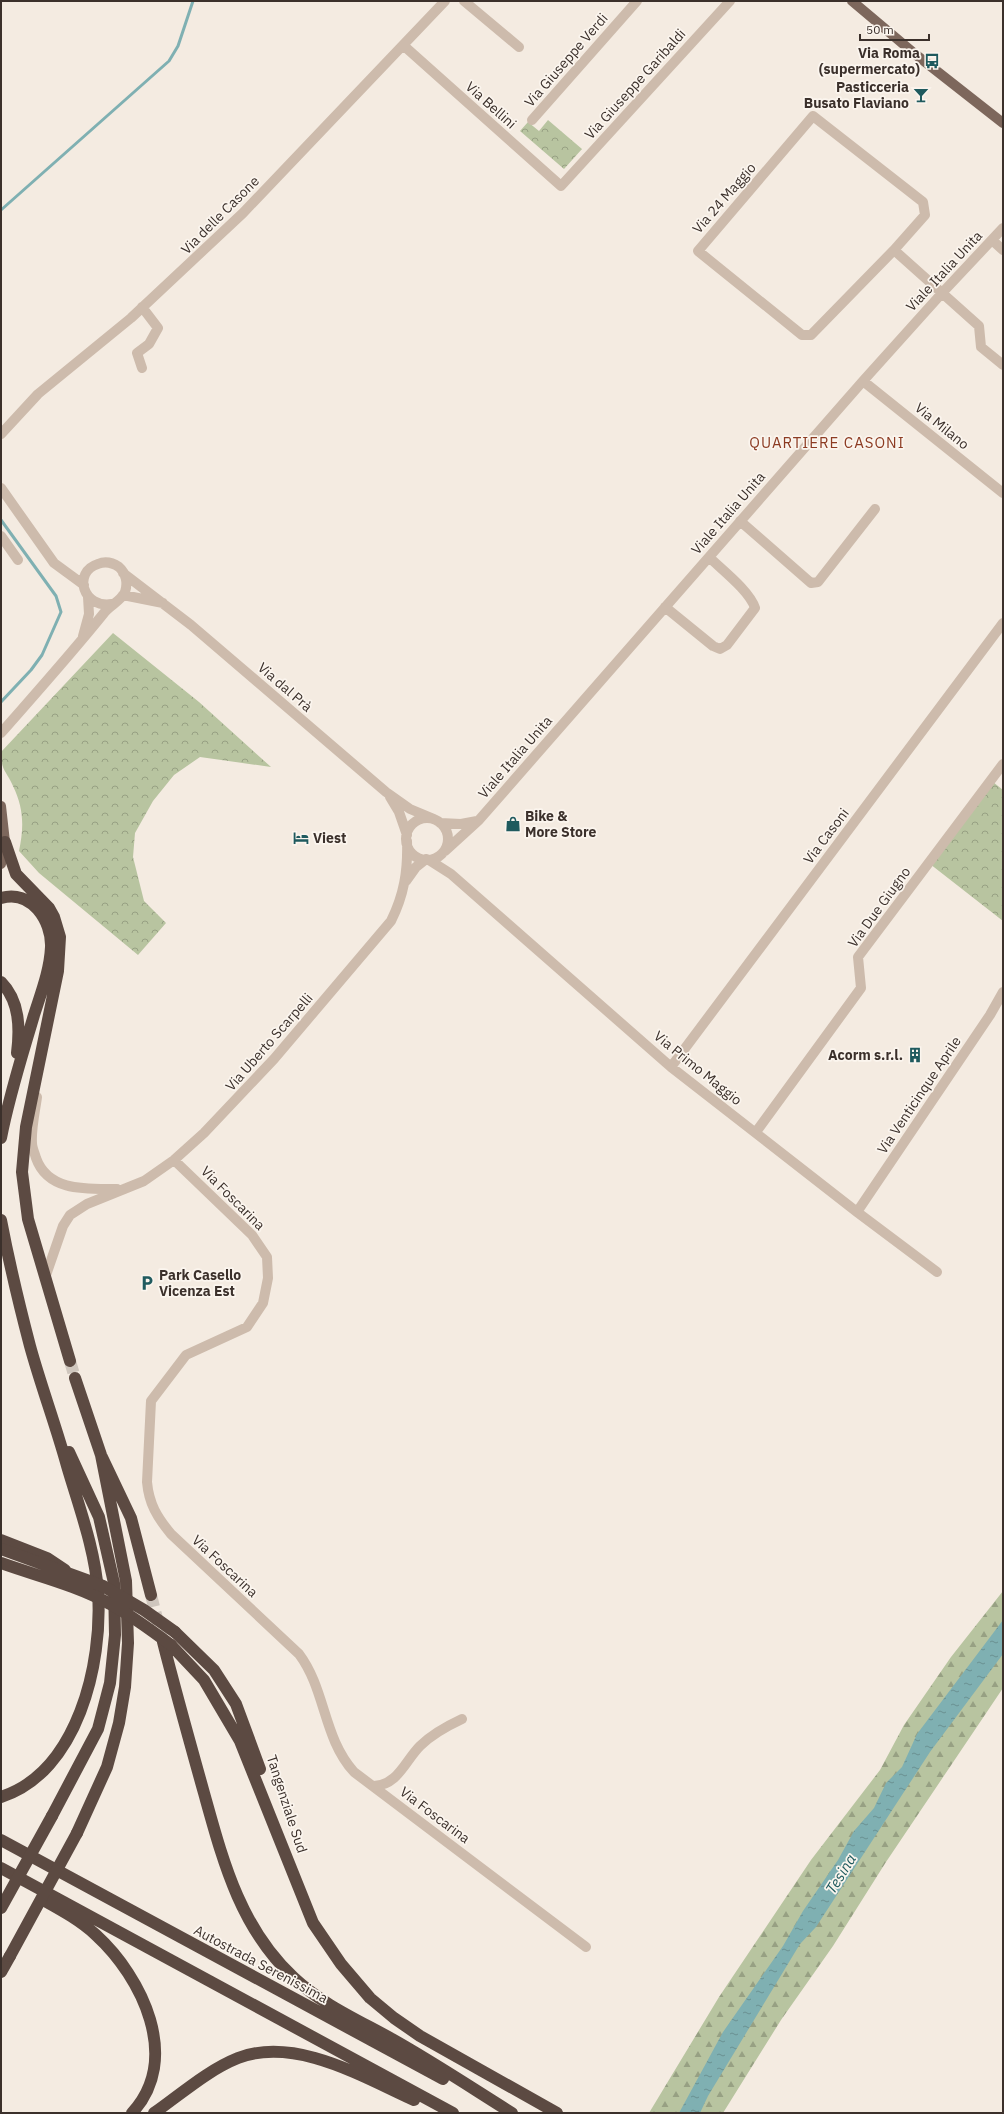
<svg xmlns="http://www.w3.org/2000/svg" width="1004" height="2114" viewBox="0 0 1004 2114" font-family="'IBM Plex Sans',sans-serif">
  <style>
    .forest { fill: url(#forest-firs) }
    .park { fill: url(#park-crowns) }
    .water { fill: url(#water-ripples) }
    .lines { fill: none; stroke-linecap: round; stroke-linejoin: round }
    .stream { stroke: #7fb0b2; stroke-width: 3 }
    .highway-tunnel { stroke: #cfc6bd; stroke-width: 12; stroke-dasharray: 12 6; stroke-linecap: butt }
    .minor { stroke: #cdbbac; stroke-width: 10 }
    .major { stroke: #7d675c; stroke-width: 10 }
    .highway { stroke: #5c4a42; stroke-width: 12 }
    .highway-bridge { stroke: #5c4a42; stroke-width: 12 }
    .labels { text-anchor: middle; stroke-width: 3.5; stroke-linejoin: round; paint-order: stroke }
    .poi-label { font-size: 14px; font-weight: bold; fill: #3b302b; stroke: #fbf5ee; text-anchor: end }
    .street-label { font-size: 14px; fill: #3b302b; stroke: #fbf5ee }
    .neighbourhood-label { font-size: 15px; letter-spacing: 1px; fill: #8c3b22; stroke: #fbf5ee }
    .water-label { font-size: 15px; font-style: italic; fill: #1f5a5e; stroke: #fbf5ee }
  </style>
  <defs>
    <pattern id="forest-firs" width="22" height="20" patternUnits="userSpaceOnUse"><rect width="22" height="20" fill="#b8c4a0"/><path d="M5 1l3.5 6h-7zM16 11l3.5 6h-7z" fill="#97a083"/></pattern>
    <pattern id="park-crowns" width="20" height="18" patternUnits="userSpaceOnUse"><rect width="20" height="18" fill="#b8c4a0"/><path d="M2 6a3 3 0 1 1 6 0M12 15a3 3 0 1 1 6 0" fill="none" stroke="#97a083"/></pattern>
    <pattern id="water-ripples" width="26" height="14" patternUnits="userSpaceOnUse"><rect width="26" height="14" fill="#7fb0b2"/><path d="M2 4q2-2 4 0t4 0M15 11q2-2 4 0t4 0" fill="none" stroke="#699091"/></pattern>
  </defs>
  <rect width="100%" height="100%" fill="#f4ebe1"/>
  <!-- forest -->
  <path class="forest" d="M 1003,1591 L 1003,1688 L 886,1862 L 833,1946 L 781,2020 L 723,2113 L 649,2113 L 719,1997 L 811,1860 L 880,1770 L 904,1725 L 951,1657 Z"/>
  <!-- park -->
  <path class="park" d="M 548,120 L 582,149 L 564,169 L 520,131 L 528,122 L 539,131 Z
    M 113,633 L 199,702 L 271,767 L 200,757 L 174,775 L 153,801 L 135,833 L 133,857 L 144,901 L 166,923 L 138,955 L 39,873 L 19,851 C 24,827 24,809 13,786 C 6,770 1,771 1,752 Z
    M 993,782 L 1003,790 L 1003,921 L 930,864 Z"/>
  <!-- water -->
  <path class="water" d="M 1003,1620 L 1003,1654 L 930,1752 L 816,1927 L 800,1944 L 708,2096 L 700,2113 L 679,2113 L 723,2032 L 783,1946 L 803,1911 L 838,1860 L 854,1831 L 874,1808 L 886,1783 L 902,1767 L 917,1734 Z"/>
  <g class="lines">
    <!-- stream -->
    <path class="stream" d="M 1,210 L 169,61 L 178,46 L 193,1
      M 1,520 L 56,596 L 61,612 L 42,655 L 31,670 L 1,702"/>
    <!-- highway-tunnel -->
    <path class="highway-tunnel" d="M 70,1361 L 75,1378
      M 151,1595 L 163,1642"/>
    <!-- minor -->
    <path class="minor" d="M 464,1 L 519,47
      M 403,45 L 561,186 L 730,1
      M 532,120 L 637,1
      M 992,240 L 1003,250
      M 894,250 L 811,335 L 802,335 L 698,251 L 813,116 L 923,202 L 925,215 L 894,250 L 979,326 L 981,347 L 1003,365
      M 142,368 L 137,353 L 149,344 L 158,328 L 142,307
      M 863,381 L 1003,493
      M 1,434 L 38,394 L 131,318 L 243,213 L 445,1
      M 1,488 L 54,563 L 84,585
      M 740,521 L 811,583 L 818,582 L 875,509
      M 1,536 L 18,560
      M 123,573 L 191,625 L 386,792 L 410,809 L 434,819
      M 123,595 L 163,603
      M 665,607 L 713,646 L 720,649 L 727,645 L 755,608 C 750,591 721,569 709,557
      M 83,636 L 89,614 L 88,597
      M 1,733 C 36,693 71,654 104,613 C 110,605 121,601 125,592 C 128,583 126,573 119,567 C 113,563 105,561 98,564 C 72,572 83,609 112,604
      M 390,797 L 399,812 L 407,835
      M406 839a21 21 0 1 1 42 0a21 21 0 1 1-42 0Z
      M 440,823 L 461,824 L 477,821
      M 445,851 L 479,820 L 863,381 L 943,292 L 1003,228
      M 429,860 L 451,874 L 671,1067 L 857,1212 L 937,1272
      M 406,881 L 416,867 L 426,859
      M 671,1067 L 1003,623
      M 37,1097 C 35,1112 31,1129 32,1143 C 32,1148 35,1154 36,1158 C 48,1192 87,1189 117,1189
      M 756,1132 L 861,988 L 858,957 L 1003,764
      M 174,1160 L 252,1235 L 267,1257 L 268,1278 L 263,1303 L 247,1327 L 186,1355 L 151,1401 L 147,1482 C 149,1504 157,1517 171,1534 L 299,1654 C 326,1690 323,1738 354,1772 L 586,1947
      M 857,1212 L 990,1015 L 1003,992
      M 45,1278 L 63,1226 L 70,1215 L 87,1204 L 144,1181 L 174,1160 L 204,1133 L 274,1059 L 391,921 C 404,895 408,871 407,841
      M 374,1786 C 398,1785 405,1761 420,1746 C 431,1735 447,1726 462,1719"/>
    <!-- major -->
    <path class="major" d="M 852,1 L 915,54 L 1003,123
      M 1,806 L 5,842 L 1,864"/>
    <!-- highway -->
    <path class="highway" d="M 5,842 L 16,874 L 49,908 L 54,917 L 60,937 L 58,971 L 26,1127 L 22,1172 L 28,1219 L 70,1361
      M 1,898 C 31,889 52,921 51,947 C 50,970 41,993 34,1015 C 22,1056 9,1096 1,1138
      M 1,982 C 20,1001 20,1029 17,1053
      M 1,1220 C 9,1262 19,1304 30,1346 C 41,1386 56,1426 67,1466 C 79,1507 95,1549 98,1592 C 103,1663 78,1772 1,1797
      M 75,1378 L 101,1455 L 131,1518 L 151,1595
      M 1,1540 L 47,1558 L 65,1570
      M 175,1632 L 214,1670 L 236,1704 L 260,1769
      M 163,1642 C 176,1693 190,1743 204,1793 C 223,1861 240,1928 294,1978 C 323,2005 358,2020 392,2039 C 433,2062 472,2088 512,2113
      M 171,1645 L 204,1680 L 240,1741 L 313,1923 L 341,1964 L 370,1998 L 394,2018 L 420,2036 L 557,2113
      M 52,1816 L 98,1729 L 110,1683 L 115,1635 L 114,1583 L 99,1517 L 69,1452
      M 77,1833 L 107,1767 L 119,1723 L 125,1687 L 128,1643 L 126,1581 L 101,1455
      M 1,1840 L 443,2079
      M 1,1868 L 453,2113
      M 45,1901 C 63,1911 81,1921 96,1935 C 142,1977 182,2059 132,2113
      M 1,1972 L 10,1956
      M 154,2113 C 181,2094 208,2070 238,2058 C 295,2036 363,2077 414,2100"/>
    <!-- highway-bridge -->
    <path class="highway-bridge" d="M 1,1549 L 103,1586 L 144,1610 L 175,1632
      M 1,1563 C 37,1576 76,1585 110,1604 C 131,1615 151,1630 171,1645
      M 1,1908 L 52,1816
      M 10,1956 L 77,1833"/>
  </g>
  <!-- icons -->
  <defs>
    <symbol id="bus-bare" viewBox="-9 -9 18 18"><path d="M-5-6H5V4H4V6H2V4H-2V6H-4V4H-5ZM-3.5-4V0h7V-4ZM-3.5 1.2v1.5H-2V1.2ZM2 1.2v1.5H3.5V1.2Z" fill="#1f5a5e" stroke="#fbf5ee" stroke-width="2.5" paint-order="stroke"/></symbol>
    <symbol id="bar-bare" viewBox="-9 -9 18 18"><path d="M-6-5H6L.8 .8V4.5H3.5V6h-7V4.5H-.8V.8Z" fill="#1f5a5e" stroke="#fbf5ee" stroke-width="2.5" paint-order="stroke"/></symbol>
    <symbol id="shop-bare" viewBox="-9 -9 18 18"><path d="M-5-2.5h2.3a2.7 3.5 0 0 1 5.4 0H5L5.5 6h-11ZM-1.5-2.5h3a1.5 2.3 0 0 0-3 0Z" fill="#1f5a5e" stroke="#fbf5ee" stroke-width="2.5" paint-order="stroke"/></symbol>
    <symbol id="hotel-bare" viewBox="-9 -9 18 18"><path d="M-6-4.5h1.5V1H6V5H4.5V3h-9V5H-6ZM-4 0a1.8 1.8 0 1 1 3.6 0ZM.5 0V-2.5h3Q6-2.5 6 0Z" fill="#1f5a5e" stroke="#fbf5ee" stroke-width="2.5" paint-order="stroke"/></symbol>
    <symbol id="building-bare" viewBox="-9 -9 18 18"><path d="M-4-6H4V6H1V3H-1V6H-4ZM-2.5-4.3h1.7v1.8h-1.7ZM.8-4.3h1.7v1.8H.8ZM-2.5-1h1.7V.8h-1.7ZM.8-1h1.7V.8H.8Z" fill="#1f5a5e" stroke="#fbf5ee" stroke-width="2.5" paint-order="stroke"/></symbol>
    <symbol id="parking-bare" viewBox="-9 -9 18 18"><path d="M-3.5-5.5H1a3.5 3.5 0 0 1 0 7H-1V5.5H-3.5ZM-1-3.4V-.6H.8a1.4 1.4 0 0 0 0-2.8Z" fill="#1f5a5e" stroke="#fbf5ee" stroke-width="2.5" paint-order="stroke"/></symbol>
  </defs>
  <g fill-rule="evenodd">
    <use href="#bus-bare" x="921" y="50" width="22" height="22"/>
    <use href="#bar-bare" x="910" y="84" width="22" height="22"/>
    <use href="#shop-bare" x="502" y="813" width="22" height="22"/>
    <use href="#hotel-bare" x="290" y="827" width="22" height="22"/>
    <use href="#building-bare" x="904" y="1044" width="22" height="22"/>
    <use href="#parking-bare" x="136" y="1272" width="22" height="22"/>
  </g>
  <g class="labels">
    <!-- poi labels -->
    <g class="poi-label">
      <text x="920" y="58">Via Roma<tspan x="920" dy="16">(supermercato)</tspan></text>
      <text x="909" y="92">Pasticceria<tspan x="909" dy="16">Busato Flaviano</tspan></text>
      <text x="525" y="821" text-anchor="start">Bike &amp;<tspan x="525" dy="16">More Store</tspan></text>
      <text x="313" y="843" text-anchor="start">Viest</text>
      <text x="903" y="1060">Acorm s.r.l.</text>
      <text x="159" y="1280" text-anchor="start">Park Casello<tspan x="159" dy="16">Vicenza Est</tspan></text>
    </g>
    <!-- street labels -->
    <g class="street-label">
      <text transform="translate(566 60) rotate(-49)" y="5">Via Giuseppe Verdi</text>
      <text transform="translate(635 84) rotate(-48)" y="5">Via Giuseppe Garibaldi</text>
      <text transform="translate(491 105) rotate(42)" y="5">Via Bellini</text>
      <text transform="translate(724 198) rotate(-49)" y="5">Via 24 Maggio</text>
      <text transform="translate(220 215) rotate(-45)" y="5">Via delle Casone</text>
      <text transform="translate(944 271) rotate(-47)" y="5">Viale Italia Unita</text>
      <text transform="translate(942 426) rotate(39)" y="5">Via Milano</text>
      <text transform="translate(728 513) rotate(-49)" y="5">Viale Italia Unita</text>
      <text transform="translate(285 687) rotate(41)" y="5">Via dal Prà</text>
      <text transform="translate(515 757) rotate(-49)" y="5">Viale Italia Unita</text>
      <text transform="translate(826 836) rotate(-53)" y="5">Via Casoni</text>
      <text transform="translate(879 907) rotate(-54)" y="5">Via Due Giugno</text>
      <text transform="translate(269 1042) rotate(-49)" y="5">Via Uberto Scarpelli</text>
      <text transform="translate(698 1068) rotate(39)" y="5">Via Primo Maggio</text>
      <text transform="translate(919 1095) rotate(-56)" y="5">Via Venticinque Aprile</text>
      <text transform="translate(233 1198) rotate(45)" y="5">Via Foscarina</text>
      <text transform="translate(225 1566) rotate(43)" y="5">Via Foscarina</text>
      <text transform="translate(287 1804) rotate(72)" y="5">Tangenziale Sud</text>
      <text transform="translate(435 1815) rotate(37)" y="5">Via Foscarina</text>
      <text transform="translate(261 1964) rotate(28)" y="5">Autostrada Serenissima</text>
    </g>
    <!-- neighbourhood labels -->
    <g class="neighbourhood-label">
      <text x="827" y="448">QUARTIERE CASONI</text>
    </g>
    <!-- water labels -->
    <g class="water-label">
      <text transform="translate(841 1874) rotate(-58)" y="5">Tesina</text>
    </g>
  </g>
  <!-- border -->
  <rect width="1004" height="2114" fill="none" stroke="#3b302b" stroke-width="4"/>
  <!-- scale -->
  <path d="M860 34v6h69v-6" fill="none" stroke="#3b302b" stroke-width="2"/>
  <text x="866" y="34" font-size="12" fill="#3b302b" stroke="#fbf5ee" stroke-width="3" paint-order="stroke">50 m</text>
</svg>
